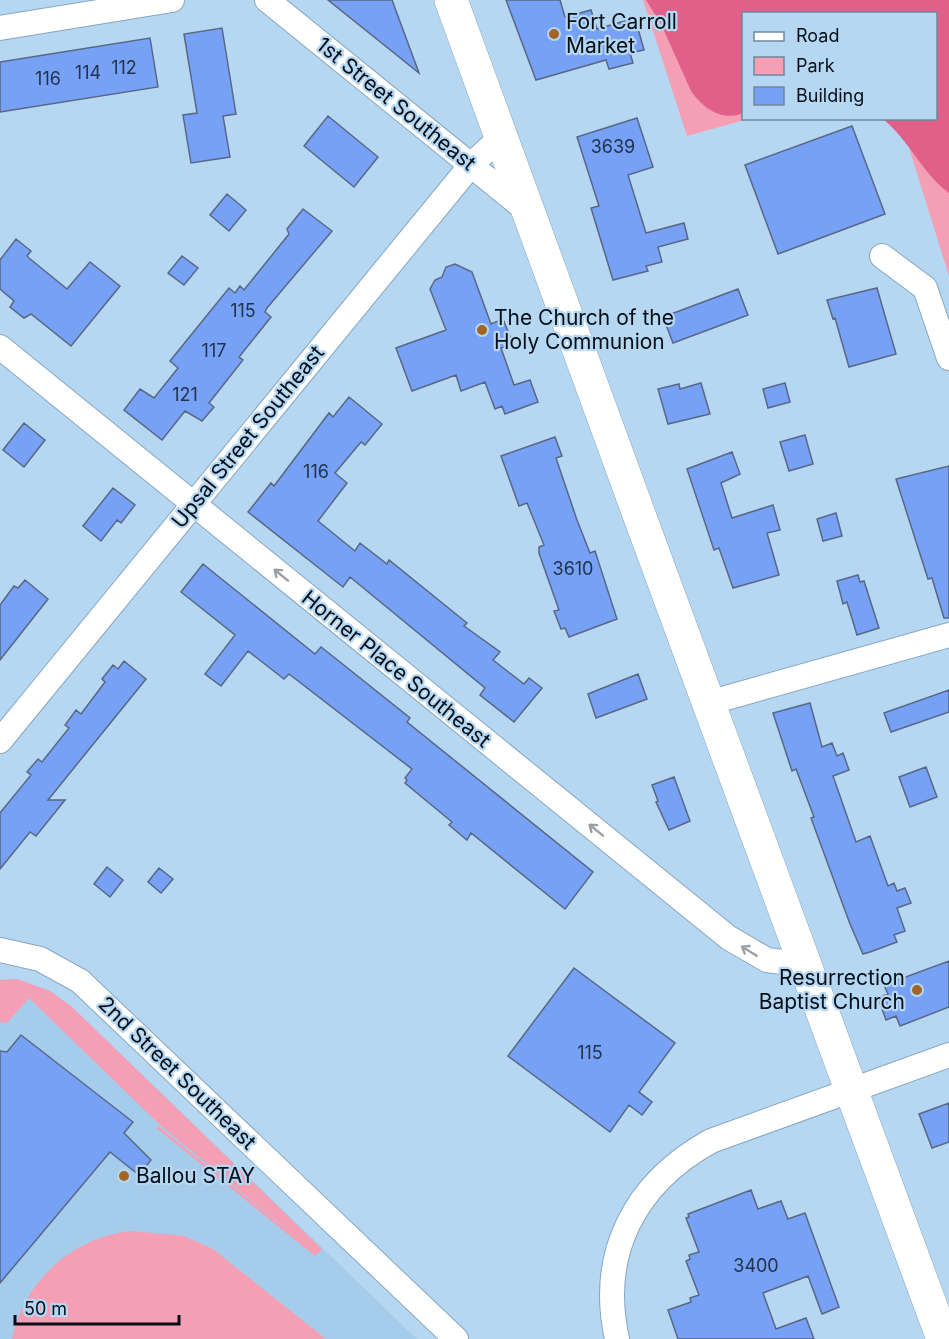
<svg xmlns="http://www.w3.org/2000/svg" width="949" height="1339" viewBox="0 0 949 1339" font-family="Inter,sans-serif">
  <style>
    .built { fill: #a6ccec }
    .green { fill: #f49fb4 }
    .forest { fill: #e16089 }
    .building { fill: #77a1f5; stroke: #586785; stroke-width: 1.5 }
    .lines { fill: none; stroke-linecap: round; stroke-linejoin: round }
    .minor-casing { stroke: #87a6c0; stroke-width: 26 }
    .secondary-casing { stroke: #87a6c0; stroke-width: 34 }
    .minor { stroke: #fff; stroke-width: 24 }
    .secondary { stroke: #fff; stroke-width: 33 }
    .oneway { stroke: #9b9fa2 }
    .poi-dot { fill: #a16527; stroke: #b6d7f2; stroke-width: 2 }
    .labels { text-anchor: middle; stroke-width: 4.5; stroke-linejoin: round; paint-order: stroke }
    .number-label { font-size: 18px; fill: #21334e }
    .poi-label { font-size: 21px; fill: #040e17; stroke: #b6d7f2; text-anchor: start }
    .street-label { font-size: 21px; fill: #040e17; stroke: #b6d7f2 }
  </style>
  <rect width="100%" height="100%" fill="#b6d7f2"/>
  <!-- built -->
  <path class="built" d="M 17,979 L 50,991 L 71,1006 L 417,1339 L 0,1339 L 0,980 Z"/>
  <!-- green -->
  <path class="green" d="M 643,0 L 949,0 L 949,276 L 900,119 L 936,118 L 936,14 L 744,14 L 744,118 L 748,119 L 687,136 Z
    M 17,979 L 50,991 L 71,1006 L 322,1249 L 315,1256 L 156,1128 L 158,1126 L 306,1245 L 161,1126 L 29,998 L 7,1023 L 0,1022 L 0,980 Z
    M 133,1231 L 184,1236 L 213,1249 L 326,1339 L 12,1339 C 24,1280 74,1236 133,1231 Z"/>
  <!-- forest -->
  <path class="forest" d="M 646,0 L 949,0 L 949,193 C 921,172 910,141 883,119 L 936,118 L 936,14 L 744,14 L 743,113 C 722,122 703,108 691,91 L 661,24 Z"/>
  <!-- building -->
  <path class="building" d="M 328,0 L 392,0 L 419,73 Z
    M 506,0 L 560,0 L 565,17 L 591,10 L 597,29 L 635,18 L 644,50 L 630,53 L 633,63 L 609,69 L 606,60 L 536,80 Z
    M 222,28 L 236,114 L 223,116 L 230,157 L 191,163 L 183,115 L 197,113 L 184,34 Z
    M 150,38 L 158,87 L 0,112 L 0,62 Z
    M 328,116 L 378,157 L 354,187 L 304,146 Z
    M 637,118 L 653,167 L 628,175 L 646,233 L 684,223 L 688,239 L 658,247 L 662,262 L 646,266 L 648,271 L 613,280 L 591,208 L 599,206 L 577,137 Z
    M 852,126 L 885,214 L 778,254 L 745,165 Z
    M 227,194 L 246,210 L 229,231 L 210,215 Z
    M 303,209 L 332,231 L 267,308 L 265,312 L 271,317 L 239,357 L 243,360 L 209,403 L 214,407 L 202,421 L 185,411 L 162,440 L 124,410 L 140,389 L 154,398 L 178,368 L 170,361 L 229,288 L 235,293 L 240,286 L 244,290 L 289,234 L 287,229 Z
    M 16,239 L 31,251 L 27,256 L 29,258 L 67,289 L 90,262 L 120,286 L 71,346 L 31,314 L 24,318 L 10,307 L 14,301 L 0,289 L 0,260 Z
    M 182,256 L 198,268 L 184,285 L 168,273 Z
    M 455,264 L 472,272 L 491,324 L 503,319 L 513,344 L 501,348 L 514,385 L 530,380 L 538,402 L 505,414 L 502,406 L 495,409 L 485,382 L 461,391 L 456,375 L 412,391 L 396,348 L 446,330 L 430,289 L 435,280 L 442,277 L 446,267 Z
    M 877,288 L 896,354 L 849,367 L 835,318 L 833,319 L 827,300 Z
    M 738,289 L 748,315 L 673,343 L 663,317 Z
    M 701,383 L 710,414 L 668,424 L 658,389 L 679,384 L 680,389 Z
    M 785,383 L 790,402 L 768,408 L 763,389 Z
    M 349,397 L 382,424 L 365,445 L 361,442 L 335,473 L 347,483 L 318,521 L 355,551 L 360,543 L 387,564 L 389,560 L 467,623 L 464,626 L 500,652 L 493,660 L 524,684 L 529,678 L 542,688 L 514,722 L 480,695 L 485,688 L 350,577 L 343,587 L 248,512 L 271,483 L 274,486 L 329,413 L 333,417 Z
    M 24,423 L 45,440 L 24,467 L 3,450 Z
    M 805,435 L 813,464 L 789,471 L 780,442 Z
    M 555,437 L 562,456 L 556,458 L 577,520 L 590,553 L 595,551 L 617,619 L 569,637 L 565,628 L 561,629 L 554,611 L 559,610 L 539,553 L 539,547 L 544,545 L 527,503 L 519,506 L 501,456 Z
    M 732,452 L 740,474 L 721,483 L 732,518 L 773,505 L 780,530 L 767,533 L 779,575 L 733,588 L 719,548 L 714,550 L 687,469 Z
    M 949,466 L 949,618 L 944,618 L 932,578 L 928,579 L 896,479 Z
    M 113,488 L 135,505 L 121,523 L 117,520 L 101,541 L 83,526 Z
    M 836,513 L 842,536 L 823,541 L 817,519 Z
    M 203,564 L 315,654 L 321,647 L 340,662 L 410,718 L 407,722 L 593,872 L 565,909 L 471,833 L 467,840 L 449,825 L 452,822 L 405,783 L 407,780 L 405,778 L 412,769 L 289,674 L 284,679 L 248,651 L 221,686 L 205,674 L 235,635 L 181,592 Z
    M 858,575 L 860,582 L 864,581 L 879,628 L 857,635 L 847,602 L 843,604 L 837,581 Z
    M 25,580 L 48,599 L 0,660 L 0,605 L 14,586 L 18,588 Z
    M 124,661 L 146,679 L 48,800 L 65,800 L 36,836 L 30,832 L 0,869 L 0,813 L 31,775 L 27,772 L 38,759 L 42,762 L 69,728 L 65,725 L 76,710 L 81,714 L 105,682 L 102,679 L 113,665 L 118,669 Z
    M 638,674 L 647,699 L 596,718 L 588,694 Z
    M 949,690 L 949,712 L 891,732 L 884,713 Z
    M 810,703 L 822,747 L 832,743 L 837,756 L 843,753 L 849,770 L 833,776 L 856,842 L 870,836 L 888,886 L 894,883 L 897,891 L 905,888 L 911,903 L 897,908 L 905,931 L 894,935 L 897,942 L 870,952 L 863,954 L 850,924 L 811,818 L 814,817 L 796,769 L 792,771 L 773,713 Z
    M 926,767 L 937,797 L 910,807 L 899,777 Z
    M 674,777 L 690,821 L 669,830 L 656,802 L 658,801 L 652,785 Z
    M 107,867 L 123,880 L 110,897 L 94,884 Z
    M 159,868 L 173,879 L 161,893 L 148,882 Z
    M 949,961 L 949,1007 L 900,1026 L 896,1016 L 886,1020 L 878,998 L 888,994 L 884,985 Z
    M 574,968 L 675,1043 L 639,1092 L 652,1102 L 642,1115 L 629,1105 L 610,1132 L 508,1056 Z
    M 21,1035 L 133,1122 L 124,1133 L 151,1160 L 139,1175 L 110,1152 L 0,1283 L 0,1051 L 7,1052 Z
    M 949,1103 L 949,1142 L 932,1148 L 919,1114 Z
    M 751,1190 L 758,1209 L 781,1201 L 788,1219 L 805,1213 L 839,1307 L 822,1314 L 808,1276 L 763,1293 L 776,1329 L 806,1318 L 814,1339 L 678,1339 L 668,1310 L 691,1302 L 690,1298 L 699,1295 L 686,1261 L 690,1259 L 689,1255 L 699,1252 L 686,1218 L 689,1217 L 688,1214 Z"/>
  <g class="lines">
    <defs>
      <path id="minor" d="M 267,0 L 525,209
        M 0,28 L 172,0
        M 882,256 L 925,288 L 949,358
        M 0,347 L 729,938 L 767,960 L 805,965
        M 708,703 L 949,635
        M 0,741 L 471,165 L 501,137
        M 0,950 L 40,959 L 80,981 L 456,1339
        M 617,1339 C 598,1253 635,1183 711,1141 L 949,1055"/>
      <path id="secondary" d="M 451,0 C 613,447 779,893 943,1339"/>
    </defs>
    <!-- minor casing -->
    <use href="#minor" class="minor-casing"/>
    <!-- secondary casing -->
    <use href="#secondary" class="secondary-casing"/>
    <!-- minor -->
    <use href="#minor" class="minor"/>
    <!-- secondary -->
    <use href="#secondary" class="secondary"/>
  </g>
  <!-- one-way arrows -->
  <defs><path id="oneway-shaft" d="M-6 0H5M1.5-3L5.5 0L1.5 3" fill="none" stroke-width="1.6" stroke-linecap="round" stroke-linejoin="round" transform="scale(1.5)"/></defs>
  <g class="oneway">
    <use href="#oneway-shaft" transform="translate(281 575) rotate(-141)"/>
    <use href="#oneway-shaft" transform="translate(596 830) rotate(-141)"/>
    <use href="#oneway-shaft" transform="translate(749 951) rotate(-148)"/>
  </g>
  <!-- markers -->
  <g class="poi-dot">
    <circle cx="554" cy="34" r="6"/>
    <circle cx="482" cy="330" r="6"/>
    <circle cx="917" cy="990" r="6"/>
    <circle cx="124" cy="1176" r="6"/>
  </g>
  <g class="labels">
    <!-- number labels -->
    <g class="number-label">
      <text x="124" y="74">112</text>
      <text x="88" y="79">114</text>
      <text x="48" y="85">116</text>
      <text x="613" y="153">3639</text>
      <text x="243" y="317">115</text>
      <text x="214" y="357">117</text>
      <text x="185" y="401">121</text>
      <text x="316" y="478">116</text>
      <text x="573" y="575">3610</text>
      <text x="590" y="1059">115</text>
      <text x="756" y="1272">3400</text>
    </g>
    <!-- poi labels -->
    <g class="poi-label">
      <text x="566" y="29">Fort Carroll<tspan x="566" dy="24">Market</tspan></text>
      <text x="494" y="325">The Church of the<tspan x="494" dy="24">Holy Communion</tspan></text>
      <text x="905" y="985" text-anchor="end">Resurrection<tspan x="905" dy="24">Baptist Church</tspan></text>
      <text x="136" y="1183">Ballou STAY</text>
    </g>
    <!-- street labels -->
    <g class="street-label">
      <text transform="translate(396 104) rotate(39)" y="7">1st Street Southeast</text>
      <text transform="translate(248 437) rotate(-51)" y="7">Upsal Street Southeast</text>
      <text transform="translate(396 669) rotate(39)" y="7">Horner Place Southeast</text>
      <text transform="translate(177 1073) rotate(44)" y="7">2nd Street Southeast</text>
    </g>
  </g>
  <!-- legend -->
  <rect x="742" y="12" width="195" height="108" fill="#b6d7f2" stroke="#6f879a" stroke-width="1.5"/>
  <rect x="754" y="32" width="30" height="9" fill="#ffffff" stroke="#6f879a" stroke-width="1.5"/>
  <text x="796" y="42" font-size="18" fill="#040e17">Road</text>
  <rect x="754" y="57" width="30" height="18" fill="#f49fb4" stroke="#6f879a" stroke-width="1.5"/>
  <text x="796" y="72" font-size="18" fill="#040e17">Park</text>
  <rect x="754" y="87" width="30" height="18" fill="#77a1f5" stroke="#6f879a" stroke-width="1.5"/>
  <text x="796" y="102" font-size="18" fill="#040e17">Building</text>
  <!-- scale -->
  <path d="M15 1315v9h164v-9" fill="none" stroke="#040e17" stroke-width="3"/>
  <text x="24" y="1315" font-size="18" fill="#040e17" stroke="#b6d7f2" stroke-width="4.5" paint-order="stroke">50 m</text>
</svg>
